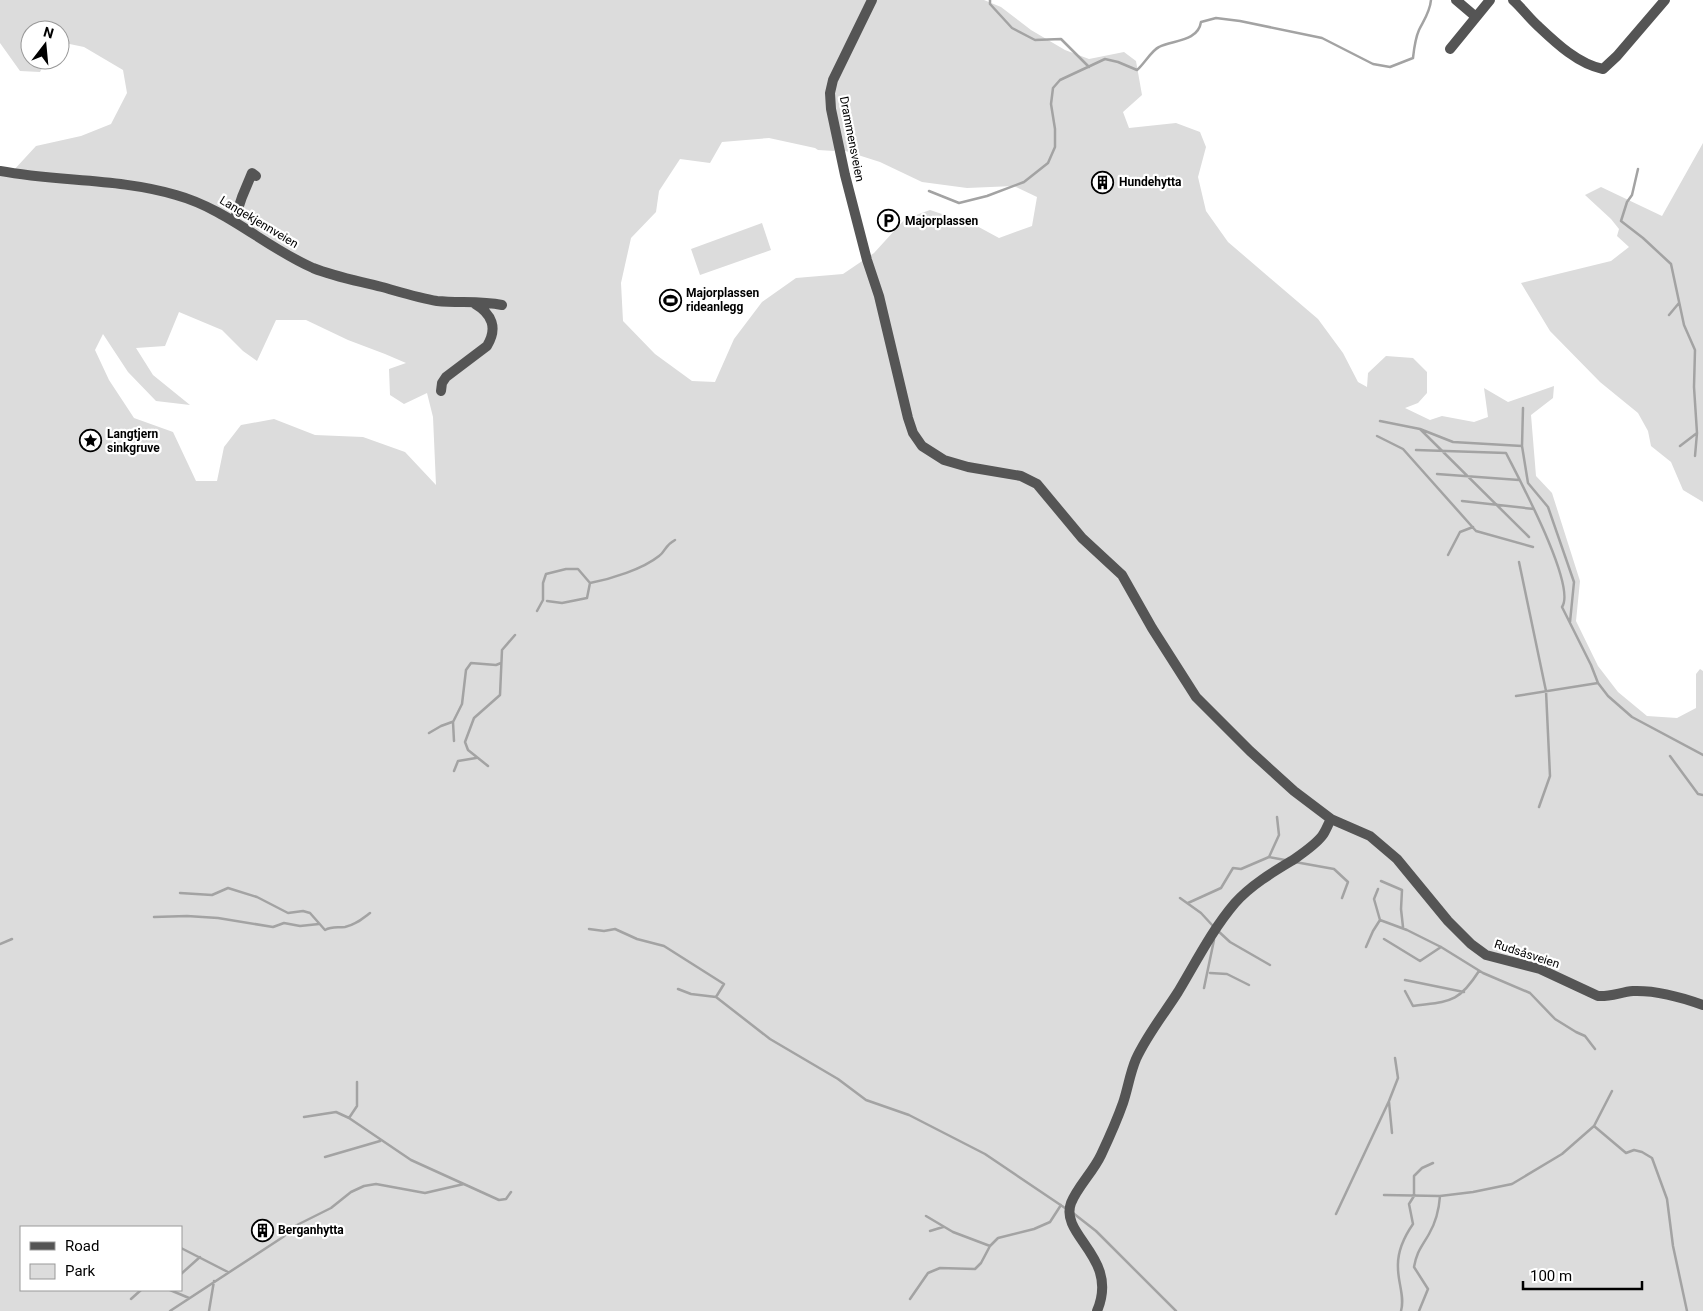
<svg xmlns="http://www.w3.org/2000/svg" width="1703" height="1311" viewBox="0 0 1703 1311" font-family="Roboto,sans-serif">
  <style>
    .green { fill: #dcdcdc; fill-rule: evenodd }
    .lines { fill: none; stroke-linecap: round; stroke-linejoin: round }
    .stream { stroke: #a3a3a3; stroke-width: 2.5 }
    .minor { stroke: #555; stroke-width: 10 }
    .labels { text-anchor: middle; stroke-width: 4.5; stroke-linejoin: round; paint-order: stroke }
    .street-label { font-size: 12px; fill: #000; stroke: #fff }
    .poi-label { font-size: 12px; font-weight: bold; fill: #000; stroke: #fff; text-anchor: start }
  </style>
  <rect width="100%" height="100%" fill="#fff"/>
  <!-- green -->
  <path class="green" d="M 0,0 L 984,0 L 1001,7 L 1031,30 L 1065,50 L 1089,59 L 1124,52 L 1136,61 L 1142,95 L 1123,112 L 1129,128 L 1176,123 L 1200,132 L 1206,147 L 1198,177 L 1206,211 L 1228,242 L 1318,319 L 1343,353 L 1358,382 L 1367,387 L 1368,373 L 1386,356 L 1413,358 L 1427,372 L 1427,393 L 1418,403 L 1405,408 L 1430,420 L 1442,416 L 1474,422 L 1488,417 L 1484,388 L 1508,402 L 1554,386 L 1553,398 L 1531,415 L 1536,476 L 1552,493 L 1580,581 L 1576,621 L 1598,666 L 1618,692 L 1647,716 L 1677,718 L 1696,708 L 1696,674 L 1700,669 L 1703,671 L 1703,1311 L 0,1311 L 0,167 L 13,171 L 36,146 L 81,136 L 111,124 L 127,93 L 123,70 L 84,47 L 60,42 L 60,30 L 30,30 L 30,60 L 46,60 L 40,72 L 20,71 L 0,43 ZM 769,138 L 815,148 L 818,150 L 834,151 L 836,148 L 880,162 L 922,182 L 967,188 L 1014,186 L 1037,197 L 1032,226 L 999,238 L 975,225 L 930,210 L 905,219 L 874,253 L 843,274 L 796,278 L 762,302 L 734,339 L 715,382 L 692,381 L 655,354 L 623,321 L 621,283 L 631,238 L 656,212 L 659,191 L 680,159 L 710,163 L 722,142 ZM 179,312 L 222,330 L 243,351 L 257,361 L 276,320 L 306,320 L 348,340 L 385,354 L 406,363 L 389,369 L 390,395 L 404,404 L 427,393 L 433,417 L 436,485 L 405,452 L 363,437 L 315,435 L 274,419 L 241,425 L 224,447 L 217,481 L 196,481 L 173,432 L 134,418 L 109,380 L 95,350 L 103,334 L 128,372 L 156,401 L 190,405 L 153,375 L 136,348 L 165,346 ZM 21,1227 L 181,1227 L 181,1290 L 21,1290 Z
    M 1703,143 L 1703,502 L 1683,490 L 1671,462 L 1651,446 L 1648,431 L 1638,413 L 1600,382 L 1550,331 L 1521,283 L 1611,261 L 1629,247 L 1617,236 L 1619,229 L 1611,219 L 1585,195 L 1601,187 L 1662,216 Z
    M 762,223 L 771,250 L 700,275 L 691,249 Z"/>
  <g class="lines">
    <!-- stream -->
    <path class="stream" d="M 990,0 L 990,4 L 1012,28 L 1035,40 L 1061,39 L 1089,67
      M 1638,169 L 1632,195 L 1627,202 L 1621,221 L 1643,238 L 1671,264 L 1684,325 L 1695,350 L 1694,387 L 1697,433 L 1695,456
      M 929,191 L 959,203 L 987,196 L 1024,182 L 1048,163 L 1055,147 L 1055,129 L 1051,104 L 1053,88 L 1060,80 L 1105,59 L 1118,62 L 1137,70 C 1144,64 1152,50 1159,47 C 1172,40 1198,42 1201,22 L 1216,18 L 1240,21 L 1322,38 L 1373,64 L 1390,67 L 1413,58 C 1414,49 1415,39 1419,30 C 1424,20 1430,12 1431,0
      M 1669,315 L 1679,303
      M 1523,408 L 1522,446 L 1528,483 L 1548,507 L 1574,582 L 1570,622
      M 1380,421 L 1420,429 L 1453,442 L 1522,446
      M 1420,429 L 1529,537
      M 1377,436 L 1403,449 L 1476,531 L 1533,547
      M 1680,446 L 1697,433
      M 1416,450 L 1506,453 C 1518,477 1577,586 1562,607 L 1591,665 L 1598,683 L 1608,696 L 1632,717 L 1703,755
      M 1437,474 L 1519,480
      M 1462,501 L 1534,509
      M 1448,555 L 1460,532 L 1473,527
      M 1519,562 L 1546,691 L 1550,776 L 1539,807
      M 547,601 L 562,603 L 587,598 L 590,583 C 611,579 643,569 659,556 C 666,551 664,546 675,540
      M 537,611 L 543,600 L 543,583 L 546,574 L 566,569 L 578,569 L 590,583
      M 1516,696 L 1598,683
      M 429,733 L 441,726 L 452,722
      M 454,741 L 453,722 L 462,704 L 466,670 L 471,663 L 496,665 L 501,663
      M 1670,756 L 1698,794 L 1703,795
      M 488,766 L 468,750 L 465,742 L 474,718 L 500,695 L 502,650 L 515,635
      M 454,771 L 458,761 L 476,758
      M 1269,857 L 1279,835 L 1277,817
      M 1295,862 L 1334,869 L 1348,882 L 1342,898
      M 1381,881 L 1402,890 L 1401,909 L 1403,927
      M 1378,889 L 1374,899 L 1380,920
      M 180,893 L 212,895 L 228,888 L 257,897 L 288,913 L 303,911 L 310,913 L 325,930 C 332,926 337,928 345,927 C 355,925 362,919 370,913
      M 1180,898 L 1201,913 L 1213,926
      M 1188,903 L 1221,888 L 1233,868 L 1241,869 L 1269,857 L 1285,860
      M 154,917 L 187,916 L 218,918 L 273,927 L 284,923 L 300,926 L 319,924
      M 1380,920 L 1407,930 L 1441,947 L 1483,973 L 1530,993 L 1555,1019 L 1576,1032 L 1585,1036 L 1595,1049
      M 589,929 L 604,931 L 615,929 L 637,939 L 664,946 L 724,984 L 716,997 L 770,1039 L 838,1079 L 866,1100 L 909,1115 L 985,1154 L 1068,1210
      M 1217,930 L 1230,942 L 1270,965
      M 1384,939 L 1420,961 L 1441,947
      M 0,944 L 12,939
      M 1366,947 L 1373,931 L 1380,920
      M 1210,973 L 1227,974 L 1249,985
      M 1405,980 L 1464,992
      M 1204,988 L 1214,940
      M 678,989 L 691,994 L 716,997
      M 1405,991 L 1413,1006 C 1449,1001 1458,1004 1479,971
      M 1612,1091 L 1594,1126 L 1626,1153 L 1634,1150 L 1642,1152 L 1652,1158 L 1667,1199 L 1673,1246 L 1687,1311
      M 1389,1102 L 1392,1133
      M 304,1117 L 336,1112 L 349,1118 L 411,1160 L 499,1200 L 506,1199 L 511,1192
      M 349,1118 L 357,1106 L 357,1082
      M 325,1157 L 380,1141
      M 1384,1195 L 1440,1196 L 1473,1192 L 1512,1184 L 1562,1154 L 1594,1126
      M 1073,1213 L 1096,1231 L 1176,1311
      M 1336,1214 L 1389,1101 L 1398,1078 L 1395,1058
      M 926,1216 L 953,1232 L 990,1246 L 998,1238 L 1034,1229 L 1050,1222 L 1061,1205
      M 930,1231 L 943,1227
      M 181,1248 L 228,1272
      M 181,1274 L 200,1257
      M 170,1290 L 189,1298
      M 131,1299 L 141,1290
      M 910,1299 L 928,1273 L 940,1268 L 975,1269 L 981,1263 L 990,1246
      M 170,1311 L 283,1237 L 295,1226 L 331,1208 L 351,1192 L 364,1186 L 376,1184 L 425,1193 L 464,1184
      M 209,1311 L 214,1281
      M 1401,1311 C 1405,1297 1398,1283 1398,1268 C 1397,1252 1404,1237 1413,1224 L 1409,1204 L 1414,1196 L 1414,1176 L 1422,1168 L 1433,1163
      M 1419,1311 L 1428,1289 L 1414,1267 C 1417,1251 1421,1248 1429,1234 C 1436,1222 1439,1210 1440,1196"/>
    <!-- minor -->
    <path class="minor" d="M 872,0 L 833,80 L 830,93 L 831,109 L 845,175 L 867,260 L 879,296 L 908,418 L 913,433 L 922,446 L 944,460 L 968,467 L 1021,476 L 1037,484 L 1082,538 L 1122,575 L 1152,628 L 1196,697 L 1250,751 L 1294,791 L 1331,819 L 1370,836 L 1397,859 L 1448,921 L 1471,944 L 1486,955 L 1540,969 L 1598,996 C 1610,997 1621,992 1633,991 C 1657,990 1681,997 1703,1005
      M 1456,0 L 1476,17
      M 1513,0 C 1522,8 1529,18 1538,26 C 1556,43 1578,64 1603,69 L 1617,56 L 1665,0
      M 1450,49 L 1490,0
      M 0,171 C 58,182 119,178 176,195 C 227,209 265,247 313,268 C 335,277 359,281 382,287 C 400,292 419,298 437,301 C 459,303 481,301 502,305
      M 234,221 L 242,197 L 252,173 L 256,176
      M 441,391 L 442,383 L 446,377 L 487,346 C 498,328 492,314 475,304
      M 1097,1311 C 1120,1257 1059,1236 1071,1203 C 1078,1186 1093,1172 1101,1155 C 1109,1138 1117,1120 1123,1103 C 1128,1088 1130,1073 1136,1059 C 1147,1035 1164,1014 1178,992 C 1196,962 1212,930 1235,903 C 1251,885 1273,872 1293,860 C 1303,853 1315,845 1322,836 C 1326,831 1328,824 1331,819"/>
  </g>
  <!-- icons -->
  <defs>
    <symbol id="building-ring" viewBox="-11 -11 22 22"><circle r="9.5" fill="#fff" stroke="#000" stroke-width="1.5"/><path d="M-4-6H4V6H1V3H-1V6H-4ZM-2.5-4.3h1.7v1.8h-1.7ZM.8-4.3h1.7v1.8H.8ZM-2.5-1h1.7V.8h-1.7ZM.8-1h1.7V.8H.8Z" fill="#000"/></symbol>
    <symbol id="parking-ring" viewBox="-11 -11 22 22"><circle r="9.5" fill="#fff" stroke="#000" stroke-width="1.5"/><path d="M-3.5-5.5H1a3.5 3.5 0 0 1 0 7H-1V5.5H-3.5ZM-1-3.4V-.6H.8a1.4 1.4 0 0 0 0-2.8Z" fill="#000"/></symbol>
    <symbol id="stadium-ring" viewBox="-11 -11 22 22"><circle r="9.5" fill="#fff" stroke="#000" stroke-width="1.5"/><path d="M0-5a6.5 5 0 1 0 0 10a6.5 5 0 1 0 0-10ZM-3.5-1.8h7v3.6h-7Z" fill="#000"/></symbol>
    <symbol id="sight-ring" viewBox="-11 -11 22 22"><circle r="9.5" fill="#fff" stroke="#000" stroke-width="1.5"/><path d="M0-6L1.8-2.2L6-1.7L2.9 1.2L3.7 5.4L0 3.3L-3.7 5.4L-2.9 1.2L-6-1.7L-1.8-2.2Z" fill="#000"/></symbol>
  </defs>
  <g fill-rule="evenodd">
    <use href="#building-ring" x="1090" y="170" width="25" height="25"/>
    <use href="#parking-ring" x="876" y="208" width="25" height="25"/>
    <use href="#stadium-ring" x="658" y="288" width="25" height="25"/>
    <use href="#sight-ring" x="78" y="428" width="25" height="25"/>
    <use href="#building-ring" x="250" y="1218" width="25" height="25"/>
  </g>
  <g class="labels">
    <!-- street labels -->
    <g class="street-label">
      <text transform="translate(852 139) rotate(79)" y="4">Drammensveien</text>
      <text transform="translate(259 222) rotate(31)" y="4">Langekjennveien</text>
      <text transform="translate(1527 954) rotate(18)" y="4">Rudsåsveien</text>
    </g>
    <!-- poi labels -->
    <g class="poi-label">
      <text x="1119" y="186">Hundehytta</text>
      <text x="905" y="225">Majorplassen</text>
      <text x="686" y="297">Majorplassen<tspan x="686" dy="14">rideanlegg</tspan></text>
      <text x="107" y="438">Langtjern<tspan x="107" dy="14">sinkgruve</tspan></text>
      <text x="278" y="1234">Berganhytta</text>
    </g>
  </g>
  <!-- legend -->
  <rect x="20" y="1226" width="162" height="65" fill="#ffffff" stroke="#999999"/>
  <rect x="30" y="1242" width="25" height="8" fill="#555555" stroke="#999999"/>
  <text x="65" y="1251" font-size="15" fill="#000000">Road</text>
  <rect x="30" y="1264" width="25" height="15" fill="#dcdcdc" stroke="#999999"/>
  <text x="65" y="1276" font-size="15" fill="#000000">Park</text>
  <!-- north arrow -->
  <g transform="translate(45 45) rotate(16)"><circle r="24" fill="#ffffff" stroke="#999999"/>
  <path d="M0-4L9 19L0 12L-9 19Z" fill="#000000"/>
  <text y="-8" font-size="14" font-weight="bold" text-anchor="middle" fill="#000000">N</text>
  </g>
  <!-- scale -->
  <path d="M1523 1281v8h119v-8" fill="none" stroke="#000000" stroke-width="2.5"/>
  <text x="1530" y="1281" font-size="15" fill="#000000" stroke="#ffffff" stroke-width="4" paint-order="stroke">100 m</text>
</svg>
